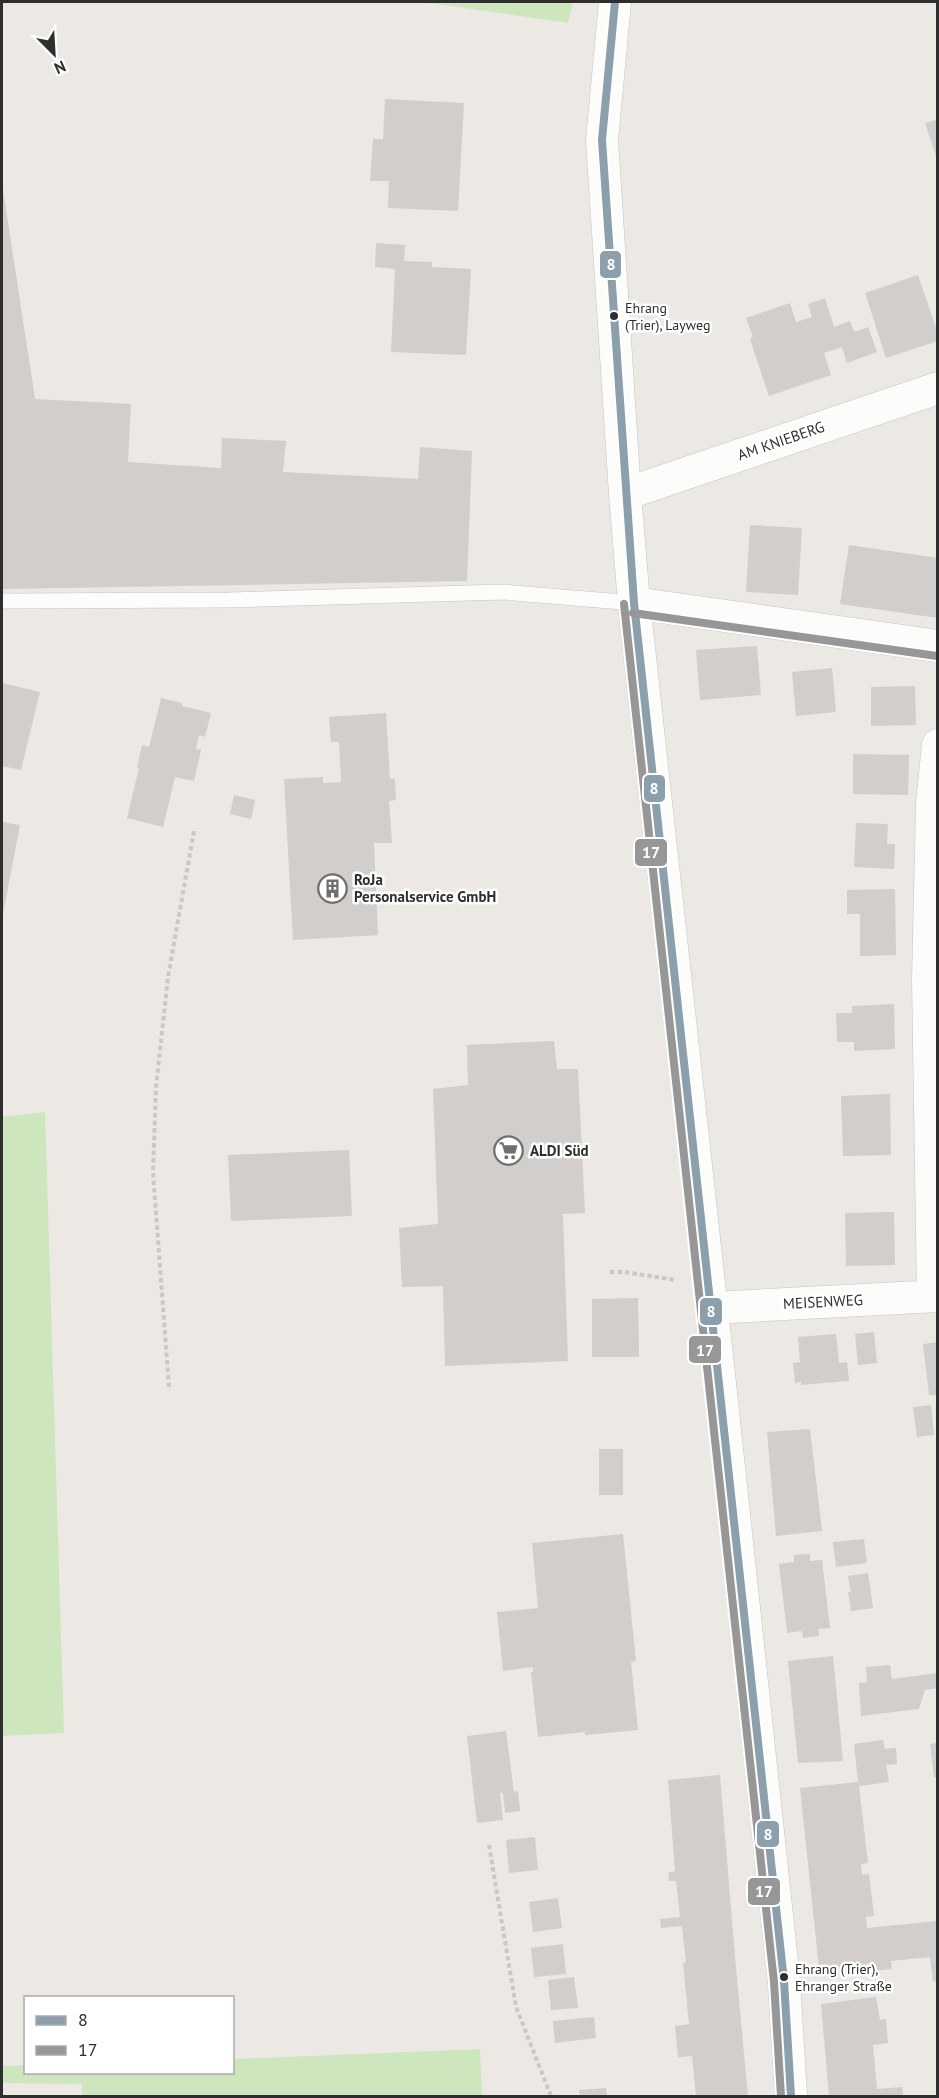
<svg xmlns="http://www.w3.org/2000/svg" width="939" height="2098" viewBox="0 0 939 2098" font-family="'PT Sans',sans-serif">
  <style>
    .green { fill: #cee6be }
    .building { fill: #d1cecb }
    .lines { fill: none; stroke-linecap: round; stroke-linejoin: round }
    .lane-casing { stroke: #c5c4c5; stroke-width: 16 }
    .street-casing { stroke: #c5c4c5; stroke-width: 33 }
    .path { stroke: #c9c9c8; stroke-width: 4; stroke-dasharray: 4.5 3; stroke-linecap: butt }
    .lane { stroke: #fcfcfb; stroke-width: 15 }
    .street { stroke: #fcfcfb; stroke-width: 32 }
    .bus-1-casing { stroke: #fff; stroke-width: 12 }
    .bus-2-casing { stroke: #fff; stroke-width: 12 }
    .bus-1 { stroke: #8c9fac; stroke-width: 8 }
    .bus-2 { stroke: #979797; stroke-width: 8 }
    .bus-dot { fill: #2e2e2e; stroke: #fff; stroke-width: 2 }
    .labels { text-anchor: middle; stroke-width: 5; stroke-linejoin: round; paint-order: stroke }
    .bus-label { font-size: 14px; fill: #2e2e2e; stroke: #fff; text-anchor: start }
    .street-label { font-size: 15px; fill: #2e2e2e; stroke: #fff }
    .poi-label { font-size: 15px; font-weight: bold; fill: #2e2e2e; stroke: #fff; text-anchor: start }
    .line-badge { stroke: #fff; stroke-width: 2 }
    .badge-label { font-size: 16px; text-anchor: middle; font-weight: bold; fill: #fff }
  </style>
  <rect width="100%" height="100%" fill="#ece8e4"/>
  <!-- green -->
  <path class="green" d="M 423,2 L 573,2 L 568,23 Z
    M 45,1112 L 64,1733 L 2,1736 L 2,1117 Z
    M 480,2049 L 482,2096 L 82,2096 L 82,2084 L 2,2083 L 2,2066 L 25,2065 L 26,2072 L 232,2072 L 233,2059 Z"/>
  <!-- building -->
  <path class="building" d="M 385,99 L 464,103 L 458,211 L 388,208 L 389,181 L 370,181 L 373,139 L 383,139 Z
    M 938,119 L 938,159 L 937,159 L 925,123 Z
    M 2,183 L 35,399 L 131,404 L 128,462 L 221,468 L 222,438 L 286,441 L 283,472 L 418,479 L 420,447 L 472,451 L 467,581 L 2,589 Z
    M 376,243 L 405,245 L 404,261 L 432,262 L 432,267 L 471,269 L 466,355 L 391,352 L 395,269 L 375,267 Z
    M 918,275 L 938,334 L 938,341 L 886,358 L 865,293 Z
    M 825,298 L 834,327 L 850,321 L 854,332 L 868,327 L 877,352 L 847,363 L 842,347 L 824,353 L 831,375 L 769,396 L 750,339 L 753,337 L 746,318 L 790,303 L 796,322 L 812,317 L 808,304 Z
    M 750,525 L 802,528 L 798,595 L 746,592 Z
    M 849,545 L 938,558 L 938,618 L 840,604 Z
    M 757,646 L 761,695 L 700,700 L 696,650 Z
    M 832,668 L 836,712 L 796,716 L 792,672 Z
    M 2,683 L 40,692 L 21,770 L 2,766 Z
    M 915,686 L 916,725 L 871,726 L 871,687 Z
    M 161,698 L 182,703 L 182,706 L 211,713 L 205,737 L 199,735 L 196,749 L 201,750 L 194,781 L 175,777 L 163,827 L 127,818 L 139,768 L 137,768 L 142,745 L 149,747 Z
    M 386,713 L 390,779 L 395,779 L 396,800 L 389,801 L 392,843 L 374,843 L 378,935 L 293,940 L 284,779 L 323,777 L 323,783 L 341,782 L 339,742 L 331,742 L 329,717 Z
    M 853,754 L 909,755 L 908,795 L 853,794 Z
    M 234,795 L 255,800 L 251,819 L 230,814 Z
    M 2,822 L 20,825 L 3,914 L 2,913 Z
    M 856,823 L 888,824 L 887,844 L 895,844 L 894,869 L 854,867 Z
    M 895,889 L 896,955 L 860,956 L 860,914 L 847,914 L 847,890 Z
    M 894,1004 L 895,1049 L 854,1051 L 854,1042 L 837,1042 L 836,1013 L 852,1013 L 852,1006 Z
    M 554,1041 L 557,1069 L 578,1069 L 585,1213 L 563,1214 L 568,1361 L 445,1366 L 443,1286 L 402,1287 L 399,1228 L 438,1224 L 433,1089 L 468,1085 L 467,1045 Z
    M 890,1094 L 891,1155 L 843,1156 L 841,1096 Z
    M 349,1150 L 352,1216 L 231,1221 L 228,1155 Z
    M 894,1212 L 895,1265 L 846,1266 L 845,1213 Z
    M 638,1298 L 639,1357 L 592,1357 L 592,1299 Z
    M 874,1332 L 877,1363 L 858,1365 L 855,1334 Z
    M 836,1334 L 839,1363 L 847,1362 L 849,1381 L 801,1385 L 801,1382 L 795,1383 L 793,1363 L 800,1362 L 798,1337 Z
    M 938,1342 L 938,1395 L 929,1395 L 923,1344 Z
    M 931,1405 L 934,1435 L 917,1437 L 913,1407 Z
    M 810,1429 L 822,1531 L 776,1536 L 767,1432 Z
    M 599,1449 L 623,1449 L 623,1495 L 599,1495 Z
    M 623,1534 L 636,1661 L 631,1662 L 638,1730 L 585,1735 L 585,1732 L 538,1737 L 531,1672 L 533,1672 L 533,1667 L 503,1671 L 497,1612 L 538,1608 L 532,1543 Z
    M 864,1539 L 867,1563 L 836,1567 L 833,1542 Z
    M 810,1554 L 810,1561 L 822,1560 L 830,1628 L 818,1629 L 819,1636 L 803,1638 L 802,1631 L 787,1633 L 779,1564 L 794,1562 L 794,1555 Z
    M 868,1573 L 873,1608 L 851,1611 L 848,1592 L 851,1592 L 848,1576 Z
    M 833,1656 L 843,1761 L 798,1763 L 788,1661 Z
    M 890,1665 L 892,1679 L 938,1673 L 938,1688 L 925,1690 L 919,1709 L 861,1716 L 859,1683 L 867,1682 L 866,1667 Z
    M 506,1731 L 514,1792 L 518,1791 L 520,1811 L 505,1813 L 503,1793 L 500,1793 L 503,1820 L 477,1823 L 467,1736 Z
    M 883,1740 L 885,1749 L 896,1748 L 897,1764 L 886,1765 L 889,1782 L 859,1786 L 868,1863 L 861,1864 L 862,1875 L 869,1874 L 874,1916 L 866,1917 L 867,1928 L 938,1921 L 938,1981 L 933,1982 L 930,1957 L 891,1961 L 892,1969 L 820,1977 L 800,1788 L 858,1782 L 854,1744 Z
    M 938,1743 L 938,1777 L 934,1777 L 930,1744 Z
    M 720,1775 L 735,1957 L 748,2096 L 696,2096 L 692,2056 L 678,2057 L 675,2026 L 689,2024 L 683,1963 L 686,1962 L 682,1926 L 661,1928 L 660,1919 L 680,1917 L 676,1881 L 669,1881 L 668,1873 L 675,1871 L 668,1780 Z
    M 535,1837 L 538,1870 L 509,1873 L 506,1840 Z
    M 558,1898 L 562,1928 L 533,1932 L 529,1902 Z
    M 563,1944 L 566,1974 L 534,1977 L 531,1948 Z
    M 574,1977 L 578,2008 L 551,2010 L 548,1980 Z
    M 876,1997 L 880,2020 L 886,2019 L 888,2043 L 873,2045 L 877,2089 L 902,2087 L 903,2096 L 829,2096 L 821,2004 Z
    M 594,2017 L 596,2038 L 555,2043 L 553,2021 Z
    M 606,2088 L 607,2096 L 580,2096 L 579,2090 Z"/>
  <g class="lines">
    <defs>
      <path id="lane" d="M 2,601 L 228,600 L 503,592 L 634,603"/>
      <path id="street" d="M 615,2 L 602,140 L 625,494 L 634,603 L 718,1365 L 784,1981 L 791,2096
        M 625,494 L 938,388
        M 634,603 L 938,646
        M 933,1296 L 928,979 L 932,803 L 938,745
        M 712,1308 L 938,1296"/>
    </defs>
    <!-- lane casing -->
    <use href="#lane" class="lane-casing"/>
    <!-- street casing -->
    <use href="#street" class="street-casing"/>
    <!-- path -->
    <path class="path" d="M 610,1272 L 624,1272 L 676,1280
      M 169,1387 L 153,1173 L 156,1087 L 168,977 L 194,831
      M 489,1845 L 516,2007 L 551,2096"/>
    <!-- lane -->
    <use href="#lane" class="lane"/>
    <!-- street -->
    <use href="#street" class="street"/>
    <defs>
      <path id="bus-1" d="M 615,2 L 602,140 L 634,603 L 784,1981 L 791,2096"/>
      <path id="bus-2" d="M 624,604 L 774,1982 L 781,2096
        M 633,613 L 937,656"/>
    </defs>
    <!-- bus-1 casing -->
    <use href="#bus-1" class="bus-1-casing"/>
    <!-- bus-2 casing -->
    <use href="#bus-2" class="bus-2-casing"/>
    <!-- bus-1 -->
    <use href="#bus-1" class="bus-1"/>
    <!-- bus-2 -->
    <use href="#bus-2" class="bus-2"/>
  </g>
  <!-- icons -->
  <defs>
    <symbol id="building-ring" viewBox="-11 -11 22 22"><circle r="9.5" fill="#fff" stroke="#706f6e" stroke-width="1.5"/><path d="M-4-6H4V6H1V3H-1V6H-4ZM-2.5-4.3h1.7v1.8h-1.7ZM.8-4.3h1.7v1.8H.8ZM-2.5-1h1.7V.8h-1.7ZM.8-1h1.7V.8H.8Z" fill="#706f6e"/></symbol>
    <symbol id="supermarket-ring" viewBox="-11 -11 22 22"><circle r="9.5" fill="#fff" stroke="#706f6e" stroke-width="1.5"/><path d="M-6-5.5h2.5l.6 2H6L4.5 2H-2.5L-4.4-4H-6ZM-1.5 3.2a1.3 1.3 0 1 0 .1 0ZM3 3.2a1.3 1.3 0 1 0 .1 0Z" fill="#706f6e"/></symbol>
  </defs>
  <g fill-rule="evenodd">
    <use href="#building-ring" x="316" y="872" width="33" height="33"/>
    <use href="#supermarket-ring" x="492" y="1134" width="33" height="33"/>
  </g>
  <!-- markers -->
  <g class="bus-dot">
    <circle cx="614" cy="316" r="5"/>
    <circle cx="784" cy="1977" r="5"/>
  </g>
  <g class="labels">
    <!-- bus labels -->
    <g class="bus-label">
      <text x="625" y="313">Ehrang<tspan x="625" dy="17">(Trier), Layweg</tspan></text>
      <text x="795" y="1974">Ehrang (Trier),<tspan x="795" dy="17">Ehranger Straße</tspan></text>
    </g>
    <!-- street labels -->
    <g class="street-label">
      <text transform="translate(781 441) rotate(-19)" y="5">AM KNIEBERG</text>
      <text transform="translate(823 1302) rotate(-3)" y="5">MEISENWEG</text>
    </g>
    <!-- poi labels -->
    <g class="poi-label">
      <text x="354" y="885">RoJa<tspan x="354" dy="17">Personalservice GmbH</tspan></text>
      <text x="530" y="1156">ALDI Süd</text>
    </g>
  </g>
  <g class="line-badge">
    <rect x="599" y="250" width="23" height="29" rx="6" fill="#8c9fac"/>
    <rect x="643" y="774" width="23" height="29" rx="6" fill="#8c9fac"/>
    <rect x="634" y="838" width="34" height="29" rx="6" fill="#979797"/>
    <rect x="699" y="1297" width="24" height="29" rx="6" fill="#8c9fac"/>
    <rect x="688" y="1335" width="34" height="29" rx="6" fill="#979797"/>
    <rect x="756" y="1820" width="24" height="28" rx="6" fill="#8c9fac"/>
    <rect x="747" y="1877" width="34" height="29" rx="6" fill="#979797"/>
  </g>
  <g class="badge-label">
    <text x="611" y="270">8</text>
    <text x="654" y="794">8</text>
    <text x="651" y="858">17</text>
    <text x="711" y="1317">8</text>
    <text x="705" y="1356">17</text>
    <text x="768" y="1840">8</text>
    <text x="764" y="1897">17</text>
  </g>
  <!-- border -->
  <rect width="939" height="2098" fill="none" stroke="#2e2e2e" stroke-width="6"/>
  <!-- legend -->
  <rect x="24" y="1996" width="210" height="78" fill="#ffffff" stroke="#ababab" stroke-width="1.5"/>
  <rect x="36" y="2016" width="30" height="9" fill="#8c9fac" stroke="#ababab" stroke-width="1.5"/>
  <text x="78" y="2026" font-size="18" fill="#2e2e2e">8</text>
  <rect x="36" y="2046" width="30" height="9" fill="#979797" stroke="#ababab" stroke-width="1.5"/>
  <text x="78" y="2056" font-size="18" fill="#2e2e2e">17</text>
  <!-- north arrow -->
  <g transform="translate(54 54) rotate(156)" stroke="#ffffff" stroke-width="4.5" paint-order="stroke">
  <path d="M0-4.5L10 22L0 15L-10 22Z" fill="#2e2e2e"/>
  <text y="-9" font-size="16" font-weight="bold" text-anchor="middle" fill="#2e2e2e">N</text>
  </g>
</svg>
